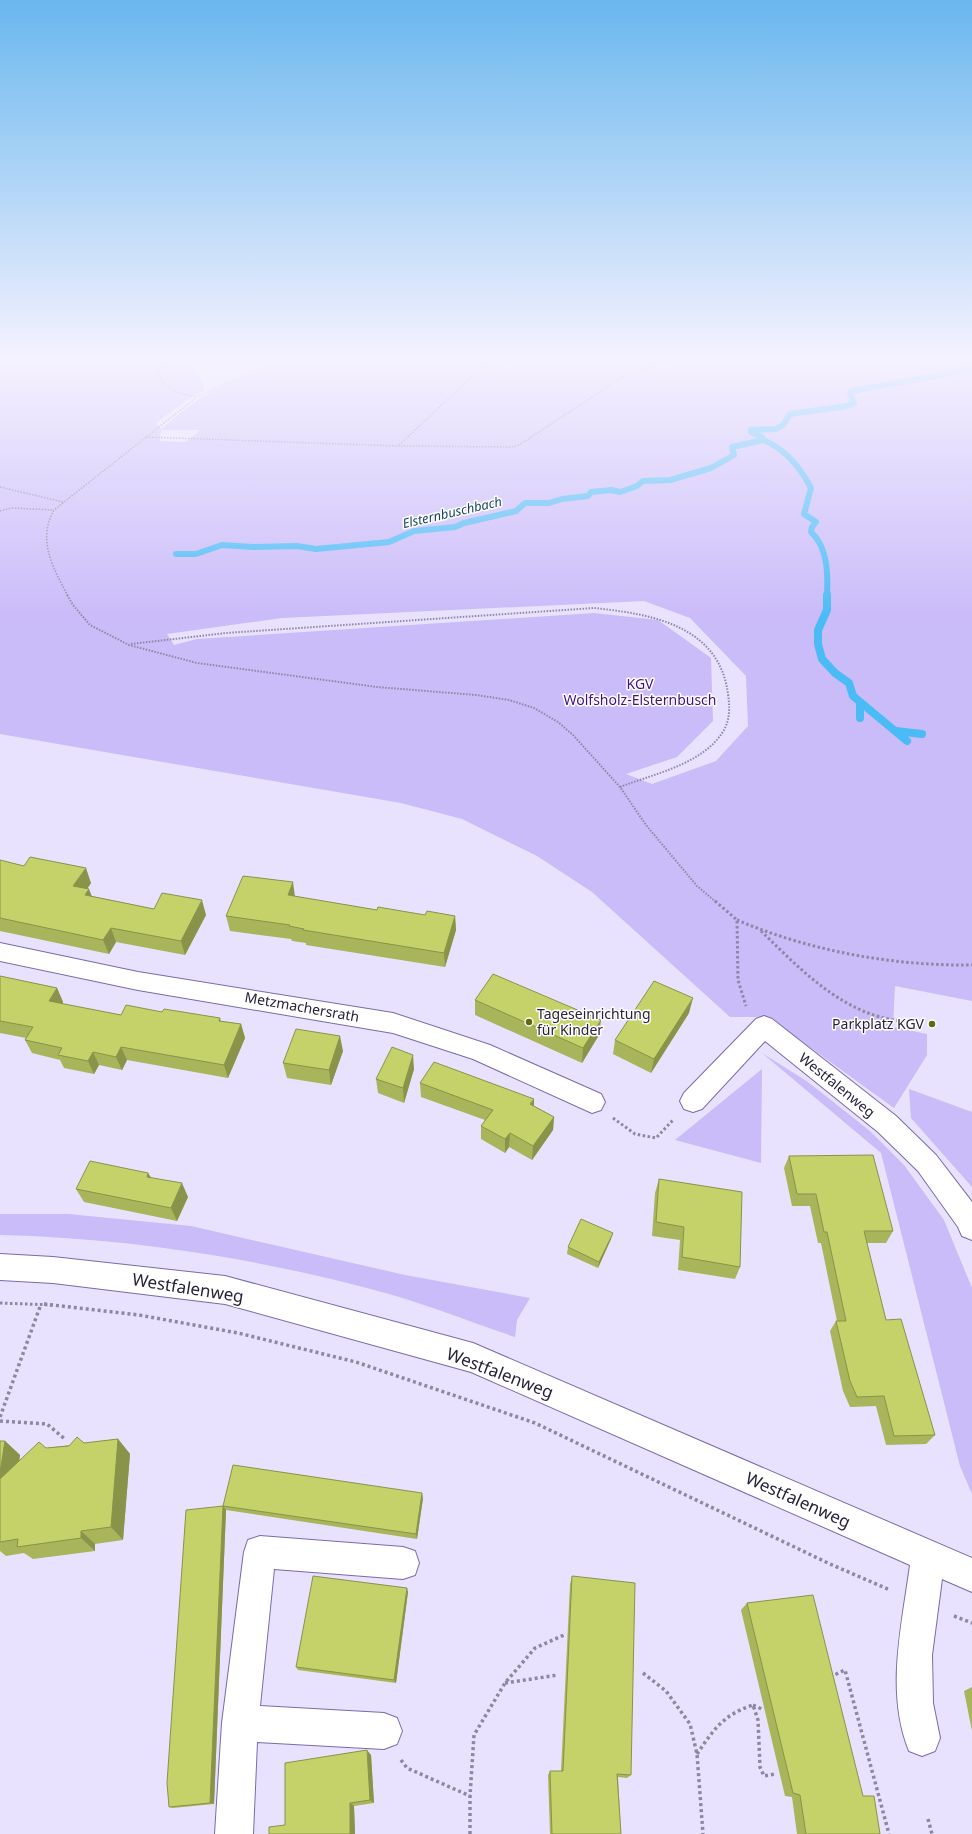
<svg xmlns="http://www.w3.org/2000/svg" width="972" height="1834" viewBox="0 0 972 1834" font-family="'Noto Sans',sans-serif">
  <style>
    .green { fill: #cabbf9; fill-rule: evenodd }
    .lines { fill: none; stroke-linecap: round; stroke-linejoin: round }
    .stream-far1 { stroke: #4bbbf6; stroke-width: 6 }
    .stream { stroke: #4bbbf6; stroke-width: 8 }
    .minor-casing { stroke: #7b6aa9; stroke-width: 2 }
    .path-far3 { stroke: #8e87a3; stroke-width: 1.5; stroke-dasharray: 1.5 1.5; stroke-linecap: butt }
    .path-far2 { stroke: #8e87a3; stroke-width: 2; stroke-dasharray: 1.5 1.5; stroke-linecap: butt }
    .path-far1 { stroke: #8e87a3; stroke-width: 3; stroke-dasharray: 2.5 2.5; stroke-linecap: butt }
    .path { stroke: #8e87a3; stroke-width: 3.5; stroke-dasharray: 3 3; stroke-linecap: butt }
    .minor { fill: #fff; fill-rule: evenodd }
    .wall { fill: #a9b55a }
    .shaded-wall { fill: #89934a }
    .building { fill: #c4d269; stroke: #89934a }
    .poi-dot { fill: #616a0f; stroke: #fff; stroke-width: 1.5 }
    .labels { text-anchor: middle; stroke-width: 3; stroke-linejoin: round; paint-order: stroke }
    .far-water-label { font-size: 13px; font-style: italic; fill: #1a4860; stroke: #fff }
    .park-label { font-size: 14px; fill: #41127d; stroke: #fff }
    .street-label { font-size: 14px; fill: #28213b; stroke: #fff }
    .poi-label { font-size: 14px; fill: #28213b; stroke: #fff; text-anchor: start }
    .near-street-label { font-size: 17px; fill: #28213b; stroke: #fff }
  </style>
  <rect width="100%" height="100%" fill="#e8e2fe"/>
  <!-- green -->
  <path class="green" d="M 0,361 L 191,361 L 202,381 L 204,391 L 190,398 L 156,423 L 161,429 C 174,419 186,407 199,399 C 226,382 258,373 287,361 L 972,361 L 972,1001 L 895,986 L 893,1027 L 927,1034 L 927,1055 L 894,1108 L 768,1017 L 730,1017 L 592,892 L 537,856 L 462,819 L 401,803 L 0,734 ZM 161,430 L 200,430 L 186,442 L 160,441 ZM 644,601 L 690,618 L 746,676 L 748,726 L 716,761 L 652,784 L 626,774 L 677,757 L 713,721 L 711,658 L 658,620 L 594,613 L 197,639 L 174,645 L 167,634 L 282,618 Z
    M 762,1053 L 808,1082 L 870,1131 L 904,1165 L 944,1220 L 972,1288 L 972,1494 L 960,1466 L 881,1153 Z
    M 762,1069 L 761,1163 L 675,1140 Z
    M 909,1089 L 972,1112 L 972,1187 L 911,1118 Z
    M 0,1214 L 68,1214 L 191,1226 L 405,1275 L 530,1298 L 517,1320 L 515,1337 C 473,1323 431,1306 389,1294 C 263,1259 131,1238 0,1235 Z"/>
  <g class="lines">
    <!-- stream-far1 -->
    <path class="stream-far1" d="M 763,440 C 786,449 800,467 811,488 L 804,514 L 816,522 L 812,527 L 811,532 C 828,547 828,575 827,596
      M 176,554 L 196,554 L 222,545 L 253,547 L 297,546 L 316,549 L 389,542 L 414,531 L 455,527 L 464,523 L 516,511 L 525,503 L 549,503 L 562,499 L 588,496 L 591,492 L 611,490 L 620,492 L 637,486 L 643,481 L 670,480 L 711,468 L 734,455 L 732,447 L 763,440 L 762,437 L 751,432 L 751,430 L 776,429 L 783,425 L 790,414 L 847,406 L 854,403 L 850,393 L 852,391 L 957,372 L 972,367"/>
    <!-- stream -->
    <path class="stream" d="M 827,595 L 827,610 L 818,630 L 818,644 L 822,659 L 835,673 L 849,683 L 853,696 L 907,741
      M 860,703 L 860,718
      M 896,731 L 922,734"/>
    <defs>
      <path id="minor" d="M 0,943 L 138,972 L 393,1013 L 490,1045 L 601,1094 L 605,1102 L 601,1110 L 592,1113 L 473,1059 L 393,1033 L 138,990 L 0,961 Z
        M 764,1016 L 772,1019 L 896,1116 L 936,1155 L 972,1202 L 972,1240 L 962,1236 L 958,1227 L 918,1171 L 878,1132 L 765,1041 L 702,1109 L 693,1112 L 684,1109 L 680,1101 L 684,1093 L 756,1019 Z
        M 0,1254 L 53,1257 L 225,1276 L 473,1343 L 972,1558 L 972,1592 L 942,1579 L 932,1655 L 933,1703 L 940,1738 L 935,1751 L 922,1756 L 909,1751 C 885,1692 902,1625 910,1565 L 471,1372 L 225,1304 L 53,1283 L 0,1280 Z
        M 260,1536 L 403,1547 L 415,1551 L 419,1563 L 415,1575 L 403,1579 L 274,1569 L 260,1706 L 384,1713 L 397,1718 L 402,1731 L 397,1744 L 384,1749 L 257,1742 L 253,1834 L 215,1834 L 222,1723 L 244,1552 L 248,1540 Z"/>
    </defs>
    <!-- minor casing -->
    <use href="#minor" class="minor-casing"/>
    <!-- path-far3 -->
    <path class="path-far3" d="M 161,361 L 162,365 L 159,373 C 164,390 180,394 196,397
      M 146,437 L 398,446 L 511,447 L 519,445 L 626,375 L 667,361
      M 399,445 L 489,361
      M 0,487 L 63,502
      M 0,511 L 12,508 L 54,510
      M 68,596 C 53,568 37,540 54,510 L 197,397 L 227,383 L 283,361"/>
    <!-- path-far2 -->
    <path class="path-far2" d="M 67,595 L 73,605 L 90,625 L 129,645 L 197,663 L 377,687 L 476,695 L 509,700 L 534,708 L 558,722 L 573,735 L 620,787 L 646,825 L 697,886 L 716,902
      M 131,644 L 226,633 L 594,608 C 651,614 719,625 728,694 C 731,715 729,728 713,744 C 689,767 651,775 620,787"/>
    <!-- path-far1 -->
    <path class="path-far1" d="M 715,901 L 737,920 L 738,980 L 746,1006
      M 737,920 C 810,951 893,966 972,965
      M 761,931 C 793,962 825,996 868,1013 C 883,1019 900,1021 916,1023
      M 613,1118 L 635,1134 L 656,1138 L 674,1119
      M 0,1303 L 53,1305"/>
    <!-- path -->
    <path class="path" d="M 44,1304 L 139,1315 L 238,1333 L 356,1362 L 535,1423 L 830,1564 L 890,1590
      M 0,1417 L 41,1304
      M 0,1421 L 47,1424 L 66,1440
      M 954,1616 L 972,1623
      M 643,1673 L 666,1691 L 690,1724 L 697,1754 L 703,1834
      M 830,1677 L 845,1670 L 889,1834
      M 505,1683 L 558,1675
      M 753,1705 L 764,1710
      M 697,1754 C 714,1729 723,1715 753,1705 L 758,1720 L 760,1767 L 764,1776 L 775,1774
      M 401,1760 L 407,1768 L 470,1796
      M 928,1819 L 932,1834
      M 470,1834 L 470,1796 L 474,1735 L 505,1683 L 535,1648 L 564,1635"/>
    <!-- minor -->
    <use href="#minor" class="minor"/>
  </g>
  <!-- wall -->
  <path class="wall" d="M 0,860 L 91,883 L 87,889 L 91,896 L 154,909 L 206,915 L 185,955 L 116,942 L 109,954 L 0,931 Z
    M 295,897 L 377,910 L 425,915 L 455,916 L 456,930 L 445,967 L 306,945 L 306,943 L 292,941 L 291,939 L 230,931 L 226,916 Z
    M 0,976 L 57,988 L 63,1002 L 62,1004 L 121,1015 L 162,1012 L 220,1018 L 221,1021 L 241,1024 L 245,1038 L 228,1078 L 127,1060 L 122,1070 L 99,1065 L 94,1074 L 64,1068 L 60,1060 L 32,1053 L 25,1040 L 26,1038 L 0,1033 Z
    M 475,1000 L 599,1035 L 582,1063 L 475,1015 Z
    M 689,1013 L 651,1073 L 613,1054 L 615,1040 Z
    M 343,1051 L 331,1085 L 287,1078 L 283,1063 Z
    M 414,1069 L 404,1103 L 378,1093 L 376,1079 Z
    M 420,1083 L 534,1106 L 554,1117 L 553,1130 L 532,1160 L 509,1147 L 505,1153 L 481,1139 L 481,1126 L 485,1120 L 421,1097 Z
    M 789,1156 L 893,1231 L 886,1243 L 867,1243 L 886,1320 L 935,1435 L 926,1444 L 886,1445 L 876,1406 L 850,1407 L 843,1391 L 830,1331 L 836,1321 L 837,1321 L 821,1243 L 818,1243 L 810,1206 L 792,1206 L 784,1168 Z
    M 148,1173 L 151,1177 L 188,1197 L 177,1221 L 84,1202 L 76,1189 Z
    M 659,1179 L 740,1267 L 735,1279 L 678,1270 L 680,1240 L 652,1236 L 655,1193 Z
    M 611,1239 L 598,1268 L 567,1254 L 568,1247 Z
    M 118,1439 L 130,1454 L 123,1540 L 95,1544 L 95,1551 L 33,1559 L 24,1553 L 6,1556 L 0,1551 L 0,1441 L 5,1441 L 20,1455 L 19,1461 L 46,1448 Z
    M 423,1498 L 417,1539 L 226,1510 L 214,1804 L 173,1808 L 169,1807 L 223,1506 Z
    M 572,1576 L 631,1775 L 627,1778 L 618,1777 L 621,1834 L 550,1834 L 548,1775 L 550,1771 L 561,1771 L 570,1584 Z
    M 408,1592 L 396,1683 L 298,1670 L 296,1667 Z
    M 747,1603 L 863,1796 L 880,1834 L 797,1834 L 792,1797 L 785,1796 L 741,1610 Z
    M 972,1687 L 972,1731 L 964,1691 Z
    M 371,1755 L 374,1803 L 354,1806 L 355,1834 L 269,1834 L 285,1825 Z"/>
  <!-- shaded-wall -->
  <path class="shaded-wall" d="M 86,868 L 91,883 L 79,901 L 73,886 Z
    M 293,882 L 295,897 L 288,895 Z
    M 89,889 L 95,904 L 85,895 Z
    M 202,900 L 206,915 L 185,955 L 181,941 Z
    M 455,916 L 456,930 L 445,967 L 444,953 Z
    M 111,928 L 116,942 L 109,954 L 103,940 Z
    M 57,988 L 63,1002 L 56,1015 L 49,1001 Z
    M 693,998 L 689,1013 L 651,1073 L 654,1059 Z
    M 601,1020 L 599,1035 L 582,1063 L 583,1048 Z
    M 241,1024 L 245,1038 L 228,1078 L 224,1065 Z
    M 340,1036 L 343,1051 L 331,1085 L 329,1070 Z
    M 121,1047 L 127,1060 L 122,1070 L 116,1057 Z
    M 93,1052 L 99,1065 L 94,1074 L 88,1061 Z
    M 413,1055 L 414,1069 L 404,1103 L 403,1088 Z
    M 534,1099 L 534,1112 L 530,1104 Z
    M 554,1117 L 553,1130 L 532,1160 L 533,1146 Z
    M 510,1133 L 509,1147 L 505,1153 L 505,1139 Z
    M 148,1173 L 155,1186 L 147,1177 Z
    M 182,1183 L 188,1197 L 177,1221 L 171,1208 Z
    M 613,1233 L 611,1239 L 598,1268 L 599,1262 Z
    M 118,1439 L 130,1454 L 123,1540 L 111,1527 Z
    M 5,1441 L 20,1455 L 15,1494 L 0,1481 L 0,1473 Z
    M 422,1493 L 423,1498 L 417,1539 L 416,1534 Z
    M 223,1506 L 226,1510 L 214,1804 L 210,1803 Z
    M 81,1531 L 95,1544 L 95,1551 L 81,1538 Z
    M 407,1588 L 408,1592 L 396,1683 L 394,1680 Z
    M 367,1750 L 371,1755 L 374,1803 L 370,1800 Z
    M 350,1803 L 354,1806 L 355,1834 L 350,1834 Z"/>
  <!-- building -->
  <path class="building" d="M 30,857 L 86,868 L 73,886 L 89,889 L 85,895 L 154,909 L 162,893 L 202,900 L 181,941 L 111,928 L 103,940 L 0,918 L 0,860 L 24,866 Z
    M 243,876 L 293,882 L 288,895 L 377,910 L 378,907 L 425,915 L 427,911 L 455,916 L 444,953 L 303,930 L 304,929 L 289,926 L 290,925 L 226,916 Z
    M 493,974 L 601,1020 L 583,1048 L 475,1000 Z
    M 0,976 L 57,988 L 49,1001 L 121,1015 L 126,1005 L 162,1012 L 164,1009 L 220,1018 L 219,1021 L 241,1024 L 224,1065 L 121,1047 L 116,1057 L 93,1052 L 88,1061 L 58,1055 L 62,1048 L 25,1040 L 33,1027 L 0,1021 Z
    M 654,981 L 693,998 L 654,1059 L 615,1040 Z
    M 296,1029 L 340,1036 L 329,1070 L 283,1063 Z
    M 392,1047 L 413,1055 L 403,1088 L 376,1079 Z
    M 434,1062 L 534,1099 L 530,1104 L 554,1117 L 533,1146 L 510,1133 L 505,1139 L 481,1126 L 493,1110 L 420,1083 Z
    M 873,1155 L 893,1231 L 864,1231 L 886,1320 L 901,1319 L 935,1435 L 894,1436 L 884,1396 L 857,1397 L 850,1381 L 836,1321 L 846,1321 L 827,1232 L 824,1232 L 816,1194 L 797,1194 L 789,1156 Z
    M 90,1161 L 148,1173 L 147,1177 L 182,1183 L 171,1208 L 76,1189 Z
    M 659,1179 L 742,1192 L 740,1267 L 682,1257 L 684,1227 L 656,1222 Z
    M 581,1219 L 613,1233 L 599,1262 L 568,1247 Z
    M 77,1437 L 84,1443 L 118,1439 L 111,1527 L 81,1531 L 81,1538 L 17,1547 L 18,1539 L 0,1542 L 0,1479 L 39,1442 L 46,1448 L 69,1446 Z
    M 0,1441 L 5,1441 L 0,1473 Z
    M 233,1465 L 422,1493 L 416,1534 L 223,1506 Z
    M 223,1506 L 210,1803 L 169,1807 L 167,1783 L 186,1510 Z
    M 313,1576 L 407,1588 L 394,1680 L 296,1667 Z
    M 572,1576 L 635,1583 L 631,1775 L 617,1774 L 621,1834 L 552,1834 L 550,1771 L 563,1771 Z
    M 813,1595 L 863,1796 L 874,1796 L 880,1834 L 806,1834 L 800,1795 L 793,1793 L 747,1603 Z
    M 367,1750 L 370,1800 L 350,1803 L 350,1834 L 269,1834 L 269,1827 L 285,1825 L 285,1763 Z"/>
  <!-- sky -->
  <linearGradient id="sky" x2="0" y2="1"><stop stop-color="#69b7ee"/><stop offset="0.58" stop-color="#f5f2ff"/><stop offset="1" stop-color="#f5f2ff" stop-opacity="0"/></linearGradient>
  <rect width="972" height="618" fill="url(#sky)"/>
  <!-- markers -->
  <g class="poi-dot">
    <circle cx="529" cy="1022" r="4"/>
    <circle cx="932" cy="1024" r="4"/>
  </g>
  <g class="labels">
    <!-- far-water labels -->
    <g class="far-water-label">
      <text transform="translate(452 512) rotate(-13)" y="5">Elsternbuschbach</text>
    </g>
    <!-- park labels -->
    <g class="park-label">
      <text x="640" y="689">KGV<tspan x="640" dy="16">Wolfsholz-Elsternbusch</tspan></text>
    </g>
    <!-- street labels -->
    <g class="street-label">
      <text transform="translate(302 1007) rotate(10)" y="5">Metzmachersrath</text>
      <text transform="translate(837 1085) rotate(39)" y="5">Westfalenweg</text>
    </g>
    <!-- poi labels -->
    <g class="poi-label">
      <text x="537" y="1019">Tageseinrichtung<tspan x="537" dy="16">für Kinder</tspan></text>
      <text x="924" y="1029" text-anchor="end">Parkplatz KGV</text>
    </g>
    <!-- near-street labels -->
    <g class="near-street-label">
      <text transform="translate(188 1288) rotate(9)" y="6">Westfalenweg</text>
      <text transform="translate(500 1373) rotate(21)" y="6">Westfalenweg</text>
      <text transform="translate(798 1500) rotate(24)" y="6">Westfalenweg</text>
    </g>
  </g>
</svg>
